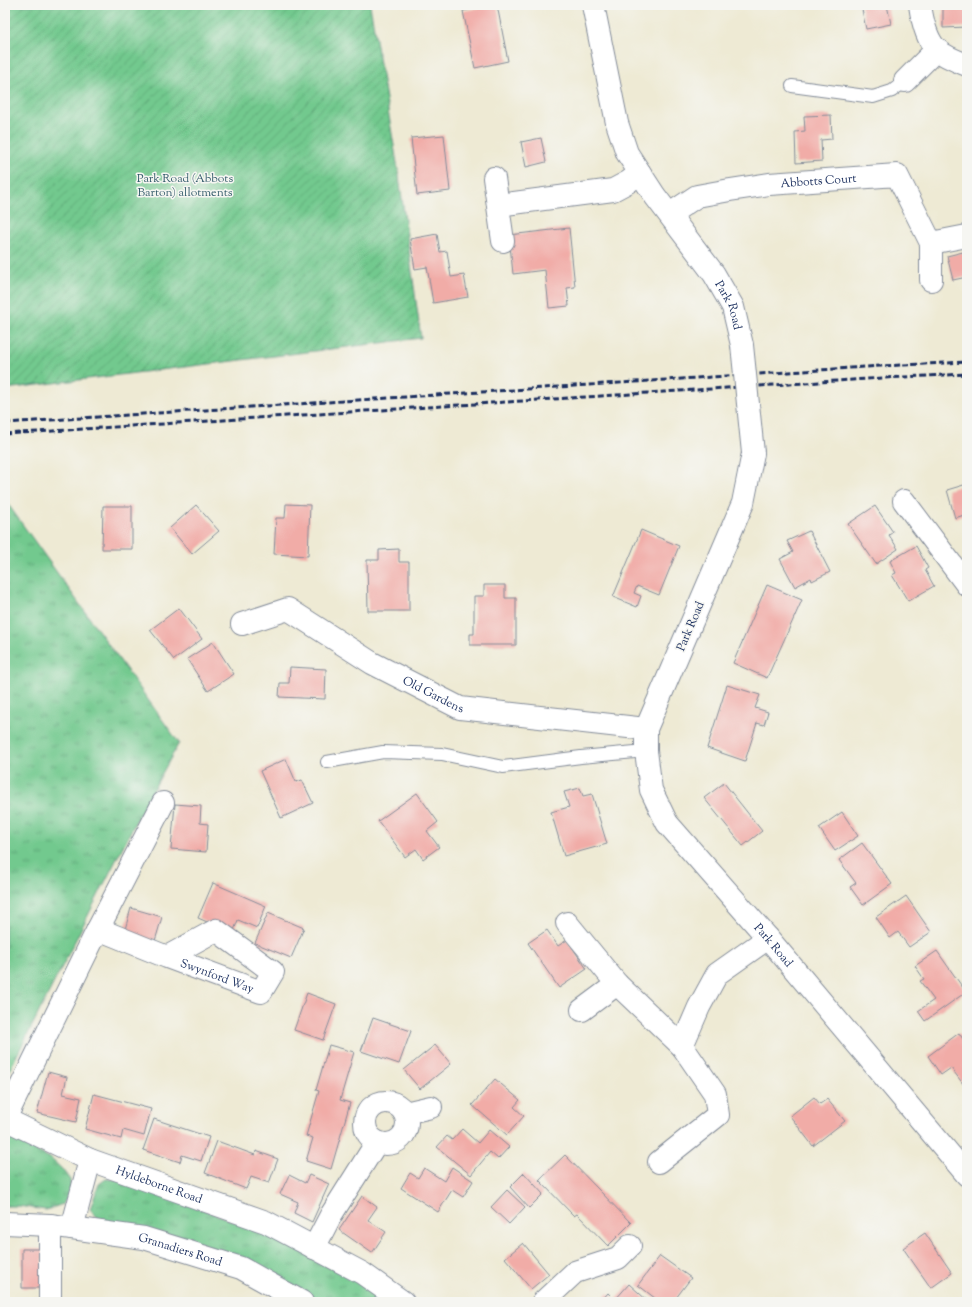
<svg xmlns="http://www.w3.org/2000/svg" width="972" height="1307" viewBox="0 0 972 1307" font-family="'Sorts Mill Goudy',serif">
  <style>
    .grass { fill: url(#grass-tufts); stroke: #467c76 }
    .garden { fill: url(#garden-furrows); stroke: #467c76 }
    .building { fill: #f1aca7 }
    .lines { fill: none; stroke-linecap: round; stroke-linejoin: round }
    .service-casing { stroke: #848c99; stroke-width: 14 }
    .minor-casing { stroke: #848c99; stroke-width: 24 }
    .service { stroke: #fff; stroke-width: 12 }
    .minor { stroke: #fff; stroke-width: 22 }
    .rail { stroke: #1b2f5e; stroke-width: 3; stroke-dasharray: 6 3; stroke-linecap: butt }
    .minor-bridge-casing { stroke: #848c99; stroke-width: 24; stroke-linecap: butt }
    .minor-bridge { stroke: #fff; stroke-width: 22 }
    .labels { text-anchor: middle; stroke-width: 3; stroke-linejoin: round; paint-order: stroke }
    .park-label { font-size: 12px; fill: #355d6c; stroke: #f6f6f2 }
    .street-label { font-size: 12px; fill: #1b2f5e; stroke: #f6f6f2 }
  </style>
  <defs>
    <pattern id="grass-tufts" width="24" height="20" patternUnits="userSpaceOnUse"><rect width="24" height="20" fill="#72c98e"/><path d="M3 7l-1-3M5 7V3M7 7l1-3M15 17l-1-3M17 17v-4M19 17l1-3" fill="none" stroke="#5da477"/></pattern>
    <pattern id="garden-furrows" width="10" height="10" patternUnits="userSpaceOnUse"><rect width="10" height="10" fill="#72c98e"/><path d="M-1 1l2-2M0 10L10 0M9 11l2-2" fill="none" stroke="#5da477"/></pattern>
  </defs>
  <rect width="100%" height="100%" fill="#f6f6f2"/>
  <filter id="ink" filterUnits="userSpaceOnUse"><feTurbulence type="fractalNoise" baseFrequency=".025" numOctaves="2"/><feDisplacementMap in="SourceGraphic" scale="8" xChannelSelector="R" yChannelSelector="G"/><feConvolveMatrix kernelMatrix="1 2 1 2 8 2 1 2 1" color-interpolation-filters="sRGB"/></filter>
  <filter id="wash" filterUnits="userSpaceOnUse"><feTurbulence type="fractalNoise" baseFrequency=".012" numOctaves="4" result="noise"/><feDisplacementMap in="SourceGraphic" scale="16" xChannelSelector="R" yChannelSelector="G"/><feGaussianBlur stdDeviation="0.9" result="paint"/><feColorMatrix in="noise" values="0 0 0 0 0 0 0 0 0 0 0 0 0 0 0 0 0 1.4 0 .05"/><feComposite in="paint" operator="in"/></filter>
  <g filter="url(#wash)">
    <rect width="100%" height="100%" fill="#eeead4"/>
    <!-- grass -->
    <path class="grass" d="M 5,500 L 179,743 L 138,817 L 5,1079 Z
      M 5,1135 L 50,1158 L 62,1169 L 70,1180 L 71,1192 L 63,1204 L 46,1210 L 18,1206 L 5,1206 Z
      M 106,1179 L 125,1180 L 286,1241 L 368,1287 L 389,1302 L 321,1302 L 253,1265 L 111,1224 L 98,1218 L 90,1209 L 99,1184 Z"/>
    <!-- garden -->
    <path class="garden" d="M 5,5 L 370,5 L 398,169 L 421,338 L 5,389 Z"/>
    <g id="blocks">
      <!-- building -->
      <path class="building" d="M 492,5 L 497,5 L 508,61 L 475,68 L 463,11 Z
        M 861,5 L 887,5 L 891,24 L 866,29 Z
        M 943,5 L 967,5 L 967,27 L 943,28 Z
        M 831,115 L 832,139 L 821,140 L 822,161 L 796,163 L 795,132 L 805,131 L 804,116 Z
        M 444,135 L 450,191 L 417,195 L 411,138 Z
        M 541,138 L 546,162 L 526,167 L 521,142 Z
        M 569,228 L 575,287 L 567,288 L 569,306 L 549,308 L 545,270 L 513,274 L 509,235 Z
        M 437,234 L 440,252 L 447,251 L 451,277 L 464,275 L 468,297 L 433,303 L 427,267 L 415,269 L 410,239 Z
        M 967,251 L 967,277 L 953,280 L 947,256 Z
        M 967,484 L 967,514 L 955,518 L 947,490 Z
        M 286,504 L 310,505 L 308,556 L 274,554 L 276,518 L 285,518 Z
        M 196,505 L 219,531 L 192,554 L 170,528 Z
        M 103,506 L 132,506 L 132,549 L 102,549 Z
        M 875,506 L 893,532 L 889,535 L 898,549 L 876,564 L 848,524 Z
        M 641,530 L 679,546 L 659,595 L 637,586 L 634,593 L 641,596 L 637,607 L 613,597 Z
        M 809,531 L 830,572 L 812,581 L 811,578 L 795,587 L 780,559 L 793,552 L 787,541 Z
        M 916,546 L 928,568 L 925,570 L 934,586 L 908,601 L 892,575 L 896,573 L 890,561 Z
        M 399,549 L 399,562 L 409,562 L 409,611 L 368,611 L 367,560 L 379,560 L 379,550 Z
        M 484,585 L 505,585 L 505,598 L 516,598 L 516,645 L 470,645 L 470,634 L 474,634 L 474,596 L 484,596 Z
        M 767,585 L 802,600 L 767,678 L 733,663 Z
        M 179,608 L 202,639 L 174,660 L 150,630 Z
        M 213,642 L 234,674 L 208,691 L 187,659 Z
        M 290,667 L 326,669 L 325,699 L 279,697 L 280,683 L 289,683 Z
        M 727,685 L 760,695 L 755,708 L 768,712 L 764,725 L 757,723 L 745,761 L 707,748 Z
        M 286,759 L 296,782 L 302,780 L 313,803 L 281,818 L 260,771 Z
        M 724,783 L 762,831 L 743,846 L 704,798 Z
        M 580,788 L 583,796 L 592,794 L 607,844 L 564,856 L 551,812 L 569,807 L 564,792 Z
        M 417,793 L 438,822 L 427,831 L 439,847 L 423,859 L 416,849 L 405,857 L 378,821 Z
        M 175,804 L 201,806 L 200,823 L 208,824 L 206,852 L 171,849 Z
        M 842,812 L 858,836 L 835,851 L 819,828 Z
        M 862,843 L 892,884 L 863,905 L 850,887 L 856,883 L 839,860 Z
        M 213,883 L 266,906 L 257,928 L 238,920 L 233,933 L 198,918 Z
        M 906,896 L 931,932 L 909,947 L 898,932 L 890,938 L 876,917 Z
        M 131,908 L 162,917 L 155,941 L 124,933 Z
        M 268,913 L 304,928 L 291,958 L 255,943 Z
        M 547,930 L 558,946 L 567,940 L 587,969 L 559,988 L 528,943 Z
        M 937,951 L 966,992 L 925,1021 L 918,1011 L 934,1000 L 920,981 L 924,979 L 915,966 Z
        M 307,993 L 336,1004 L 323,1040 L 294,1030 Z
        M 373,1018 L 411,1031 L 399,1064 L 361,1051 Z
        M 959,1033 L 967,1045 L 967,1089 L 951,1068 L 941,1075 L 928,1056 Z
        M 329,1045 L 354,1052 L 340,1100 L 350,1103 L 331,1169 L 306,1161 L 313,1138 L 306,1136 L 319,1091 L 316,1090 Z
        M 435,1045 L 451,1064 L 420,1089 L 404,1070 Z
        M 48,1072 L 67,1077 L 63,1094 L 81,1098 L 76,1122 L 37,1113 Z
        M 495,1079 L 520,1100 L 514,1107 L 524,1116 L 507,1135 L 472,1105 Z
        M 94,1094 L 151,1109 L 144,1136 L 123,1130 L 121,1139 L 85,1129 Z
        M 814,1097 L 820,1104 L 827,1099 L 845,1121 L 813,1146 L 790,1116 Z
        M 154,1119 L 209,1137 L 201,1161 L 182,1155 L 180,1162 L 143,1150 Z
        M 462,1129 L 478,1143 L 489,1130 L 509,1147 L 498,1159 L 490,1152 L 471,1175 L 437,1147 L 447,1136 L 452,1140 Z
        M 217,1141 L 255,1155 L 256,1151 L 278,1159 L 269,1183 L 251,1177 L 246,1189 L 205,1173 Z
        M 565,1155 L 631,1223 L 608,1246 L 577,1214 L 574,1216 L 539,1180 Z
        M 452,1167 L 473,1181 L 463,1197 L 452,1190 L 438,1212 L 401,1188 L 410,1173 L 418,1178 L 424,1168 L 444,1181 Z
        M 524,1173 L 543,1194 L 529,1208 L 510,1187 Z
        M 289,1175 L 305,1183 L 309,1175 L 329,1184 L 312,1222 L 294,1213 L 298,1202 L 280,1194 Z
        M 507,1190 L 525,1207 L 509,1224 L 491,1207 Z
        M 362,1196 L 377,1207 L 368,1220 L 386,1232 L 372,1253 L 339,1230 Z
        M 925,1233 L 952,1273 L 931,1288 L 903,1248 Z
        M 523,1243 L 549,1274 L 531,1289 L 505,1258 Z
        M 22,1249 L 43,1249 L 43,1288 L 22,1288 Z
        M 660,1256 L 691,1278 L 673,1302 L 660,1302 L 638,1285 Z
        M 629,1284 L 649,1302 L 600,1302 L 608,1293 L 615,1300 Z
        M 594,1298 L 599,1302 L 590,1302 Z"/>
    </g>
  </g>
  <g filter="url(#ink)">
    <use href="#blocks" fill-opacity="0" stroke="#848c99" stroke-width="1"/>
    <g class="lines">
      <defs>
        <path id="service" d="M 792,86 L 873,97 L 892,91 L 905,81
          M 327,762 L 383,752 L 442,754 L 503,767 L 581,757 L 646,751"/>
        <g id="minor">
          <path id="s1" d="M 593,5 L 617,123 L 627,153 L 655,196 L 714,274 L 733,307 L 742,345"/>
          <path d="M 920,5 C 922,19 926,38 936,49 C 943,55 959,62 967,65"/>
          <path d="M 905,81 L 937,49"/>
          <path d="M 494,178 L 503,241"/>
          <path d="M 498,205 L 613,190 L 628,182 L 640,173"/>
          <path id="s2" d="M 670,214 L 697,196 L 730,190 L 769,184 L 897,175 L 931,243 L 931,280"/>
          <path d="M 931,243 L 967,236"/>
          <path id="s3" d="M 753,453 L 743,503 L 646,729 L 646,751 L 651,790 L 667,823 L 768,938 L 967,1175"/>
          <path d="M 904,501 L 967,585"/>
          <path id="s4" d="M 242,624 L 288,609 L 372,663 L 460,708 L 646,729"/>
          <path id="s5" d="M 163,803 L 98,929 L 5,1119 L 90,1160 L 266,1222 L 362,1273 L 403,1302"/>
          <path d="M 567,923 L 617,984 L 682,1046 L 715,1094 L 718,1115 L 659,1162"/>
          <path id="s6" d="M 98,929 L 167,957 L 261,992 L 273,972 L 216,930 L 167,957"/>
          <path d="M 582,1010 L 617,984"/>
          <path d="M 682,1046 L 699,1007 L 717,974 L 768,938"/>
          <circle cx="386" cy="1123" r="21"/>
          <path d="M 405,1113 L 431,1107"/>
          <path id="s7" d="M 5,1223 L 50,1225 L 144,1238 L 241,1268 L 302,1302"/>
          <path d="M 50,1225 L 50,1302"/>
          <path d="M 72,1228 L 90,1160"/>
          <path d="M 314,1248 L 331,1215 L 377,1142"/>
          <path d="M 543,1302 L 575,1272 L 618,1258 L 630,1246"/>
        </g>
      </defs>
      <!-- service casing -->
      <use href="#service" class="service-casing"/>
      <!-- minor casing -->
      <use href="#minor" class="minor-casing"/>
      <!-- service -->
      <use href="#service" class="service"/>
      <!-- minor -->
      <use href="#minor" class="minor"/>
      <!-- rail -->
      <path class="rail" d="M 5,423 L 881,366 L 967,362
        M 5,434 L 883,378 L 967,374"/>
      <defs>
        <path id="minor-bridge" d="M 742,345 L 753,453"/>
      </defs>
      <!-- minor-bridge casing -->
      <use href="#minor-bridge" class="minor-bridge-casing"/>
      <!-- minor-bridge -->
      <use href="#minor-bridge" class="minor-bridge"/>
    </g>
  </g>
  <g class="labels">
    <!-- park labels -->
    <g class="park-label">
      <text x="185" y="182">Park Road (Abbots<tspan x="185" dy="14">Barton) allotments</tspan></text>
    </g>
    <!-- street labels -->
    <g class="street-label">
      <text dy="4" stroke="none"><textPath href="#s2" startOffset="155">Abbotts Court</textPath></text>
      <text dy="4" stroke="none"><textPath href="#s1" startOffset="336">Park Road</textPath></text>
      <text transform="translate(690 626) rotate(-67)" y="4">Park Road</text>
      <text dy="4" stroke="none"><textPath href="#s4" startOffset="217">Old Gardens</textPath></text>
      <text dy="4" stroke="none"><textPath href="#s3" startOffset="557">Park Road</textPath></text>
      <text dy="4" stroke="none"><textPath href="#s6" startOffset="128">Swynford Way</textPath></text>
      <text dy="4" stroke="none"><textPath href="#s5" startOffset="521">Hyldeborne Road</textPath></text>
      <text dy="4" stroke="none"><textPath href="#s7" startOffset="178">Granadiers Road</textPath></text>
    </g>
  </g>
  <!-- margin -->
  <rect width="972" height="1307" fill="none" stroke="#f6f6f2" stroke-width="20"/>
</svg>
